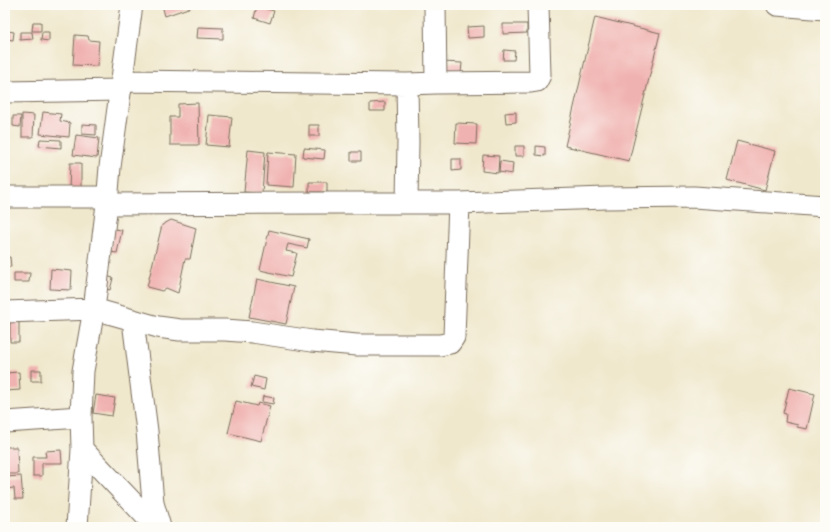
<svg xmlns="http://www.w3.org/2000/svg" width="830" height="532" viewBox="0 0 830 532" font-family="'Playpen Sans',sans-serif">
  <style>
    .building { fill: #f0b2b0 }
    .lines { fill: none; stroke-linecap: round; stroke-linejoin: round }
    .minor-casing { stroke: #7a6c5b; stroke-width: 23 }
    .minor { stroke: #fff; stroke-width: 21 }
  </style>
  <rect width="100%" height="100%" fill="#fdfcf7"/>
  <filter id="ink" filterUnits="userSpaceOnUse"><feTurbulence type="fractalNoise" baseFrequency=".025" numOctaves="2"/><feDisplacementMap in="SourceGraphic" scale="8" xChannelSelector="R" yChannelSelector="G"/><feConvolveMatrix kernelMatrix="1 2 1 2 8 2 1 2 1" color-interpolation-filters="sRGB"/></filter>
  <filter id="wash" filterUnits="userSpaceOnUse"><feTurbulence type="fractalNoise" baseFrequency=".012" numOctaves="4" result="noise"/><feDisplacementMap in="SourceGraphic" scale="16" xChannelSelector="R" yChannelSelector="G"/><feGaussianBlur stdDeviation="0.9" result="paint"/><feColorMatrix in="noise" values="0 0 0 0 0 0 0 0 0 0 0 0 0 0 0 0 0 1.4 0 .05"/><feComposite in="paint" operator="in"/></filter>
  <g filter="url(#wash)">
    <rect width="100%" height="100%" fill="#f0e8cd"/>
    <g id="blocks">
      <!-- building -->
      <path class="building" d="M 162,5 L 194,5 L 194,6 L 165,16 Z
        M 480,5 L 500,5 L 500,8 L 480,6 Z
        M 257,6 L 274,11 L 270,23 L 254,18 Z
        M 595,17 L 660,33 L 629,161 L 565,146 Z
        M 33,22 L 41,22 L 41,31 L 32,31 Z
        M 503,24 L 527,24 L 527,33 L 503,34 Z
        M 484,26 L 484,37 L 468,38 L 467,27 Z
        M 198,27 L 223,28 L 223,39 L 197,38 Z
        M 8,31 L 14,32 L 13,40 L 7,39 Z
        M 20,32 L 32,32 L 33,39 L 20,40 Z
        M 42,32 L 49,32 L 49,41 L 41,40 Z
        M 75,35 L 88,36 L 89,40 L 99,41 L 97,66 L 73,65 Z
        M 504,50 L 515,51 L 514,60 L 503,60 Z
        M 443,62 L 462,63 L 461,73 L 443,72 Z
        M 385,102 L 385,111 L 370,111 L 370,103 Z
        M 198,103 L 199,145 L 170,145 L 170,117 L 178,117 L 178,104 Z
        M 43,112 L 61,114 L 60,121 L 70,123 L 69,137 L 40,134 Z
        M 516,112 L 516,122 L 506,123 L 505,113 Z
        M 22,114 L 34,115 L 33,137 L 22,137 Z
        M 209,115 L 232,117 L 229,147 L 206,145 Z
        M 13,116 L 21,116 L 20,127 L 13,126 Z
        M 456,123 L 477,124 L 476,144 L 455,143 Z
        M 82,124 L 96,125 L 96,135 L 82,134 Z
        M 309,125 L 319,125 L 319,136 L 309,136 Z
        M 76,135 L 99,138 L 97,158 L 73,155 Z
        M 40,139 L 61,140 L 61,148 L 39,146 Z
        M 737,141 L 775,151 L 765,190 L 727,180 Z
        M 515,146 L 524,146 L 524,156 L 515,156 Z
        M 536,146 L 545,147 L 545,156 L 536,155 Z
        M 304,148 L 325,150 L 324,159 L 303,157 Z
        M 248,150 L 265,152 L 262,193 L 244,192 Z
        M 268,152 L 296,154 L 294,187 L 266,185 Z
        M 351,152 L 361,152 L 361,161 L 351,161 Z
        M 483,155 L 499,156 L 498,173 L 482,171 Z
        M 452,159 L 461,159 L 461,170 L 452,171 Z
        M 500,161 L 513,163 L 512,174 L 499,172 Z
        M 70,163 L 81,163 L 81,190 L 69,190 Z
        M 309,182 L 327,182 L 327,192 L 309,192 Z
        M 171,220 L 196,228 L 190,259 L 185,259 L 178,293 L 166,288 L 162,291 L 147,287 L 162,225 Z
        M 114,229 L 122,230 L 117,253 L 110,252 Z
        M 269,230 L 309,239 L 307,248 L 288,244 L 286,251 L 297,253 L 291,277 L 260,270 Z
        M 10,257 L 11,267 L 5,267 L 5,258 Z
        M 51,269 L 72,271 L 71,290 L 50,289 Z
        M 14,273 L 30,273 L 29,282 L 14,282 Z
        M 103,275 L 113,278 L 110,290 L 100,287 Z
        M 257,279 L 294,287 L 286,324 L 249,317 Z
        M 10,315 L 19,315 L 19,342 L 10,342 Z
        M 31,370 L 41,370 L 41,381 L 31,381 Z
        M 19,372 L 20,390 L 5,391 L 5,373 Z
        M 254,376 L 266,379 L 264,390 L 251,387 Z
        M 789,388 L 815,394 L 807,429 L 797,427 L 798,425 L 785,422 L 786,414 L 783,413 Z
        M 96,395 L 115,398 L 112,416 L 93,413 Z
        M 263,396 L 274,398 L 273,404 L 262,402 Z
        M 236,401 L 257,406 L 258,403 L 270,406 L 261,441 L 228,433 Z
        M 5,447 L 17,447 L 18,474 L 5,474 Z
        M 61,450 L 62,463 L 42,463 L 42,476 L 33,476 L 33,457 L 46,457 L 45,451 Z
        M 21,476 L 23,499 L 15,499 L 14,488 L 5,489 L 5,477 Z"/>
    </g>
  </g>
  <g filter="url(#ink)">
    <use href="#blocks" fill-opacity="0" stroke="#7a6c5b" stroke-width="1"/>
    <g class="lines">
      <defs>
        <path id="minor" d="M 435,5 L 436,83
          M 777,5 L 825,9
          M 122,81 L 407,84 L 436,83 L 531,82 L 537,81 L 540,75 L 538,5
          M 407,84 L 408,142 L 407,203
          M 5,92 L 121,90
          M 5,197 L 107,197
          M 107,204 L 323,203 L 459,203 L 606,198 L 694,197 L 825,206
          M 5,312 L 94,309 L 158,327 L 180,330 L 225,330 L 252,332 L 312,341 L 357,345 L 440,345 L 450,343 L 454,337 L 459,203
          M 133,321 L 147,431 L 153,503 L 160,527
          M 5,422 L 81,417
          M 82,449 L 156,527
          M 77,527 L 82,449 L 81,417 L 83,371 L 94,309 L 107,204 L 110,167 L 132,5"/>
      </defs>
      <!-- minor casing -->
      <use href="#minor" class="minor-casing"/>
      <!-- minor -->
      <use href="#minor" class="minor"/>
    </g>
  </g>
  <!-- margin -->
  <rect width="830" height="532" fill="none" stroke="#fdfcf7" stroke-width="20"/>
</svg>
